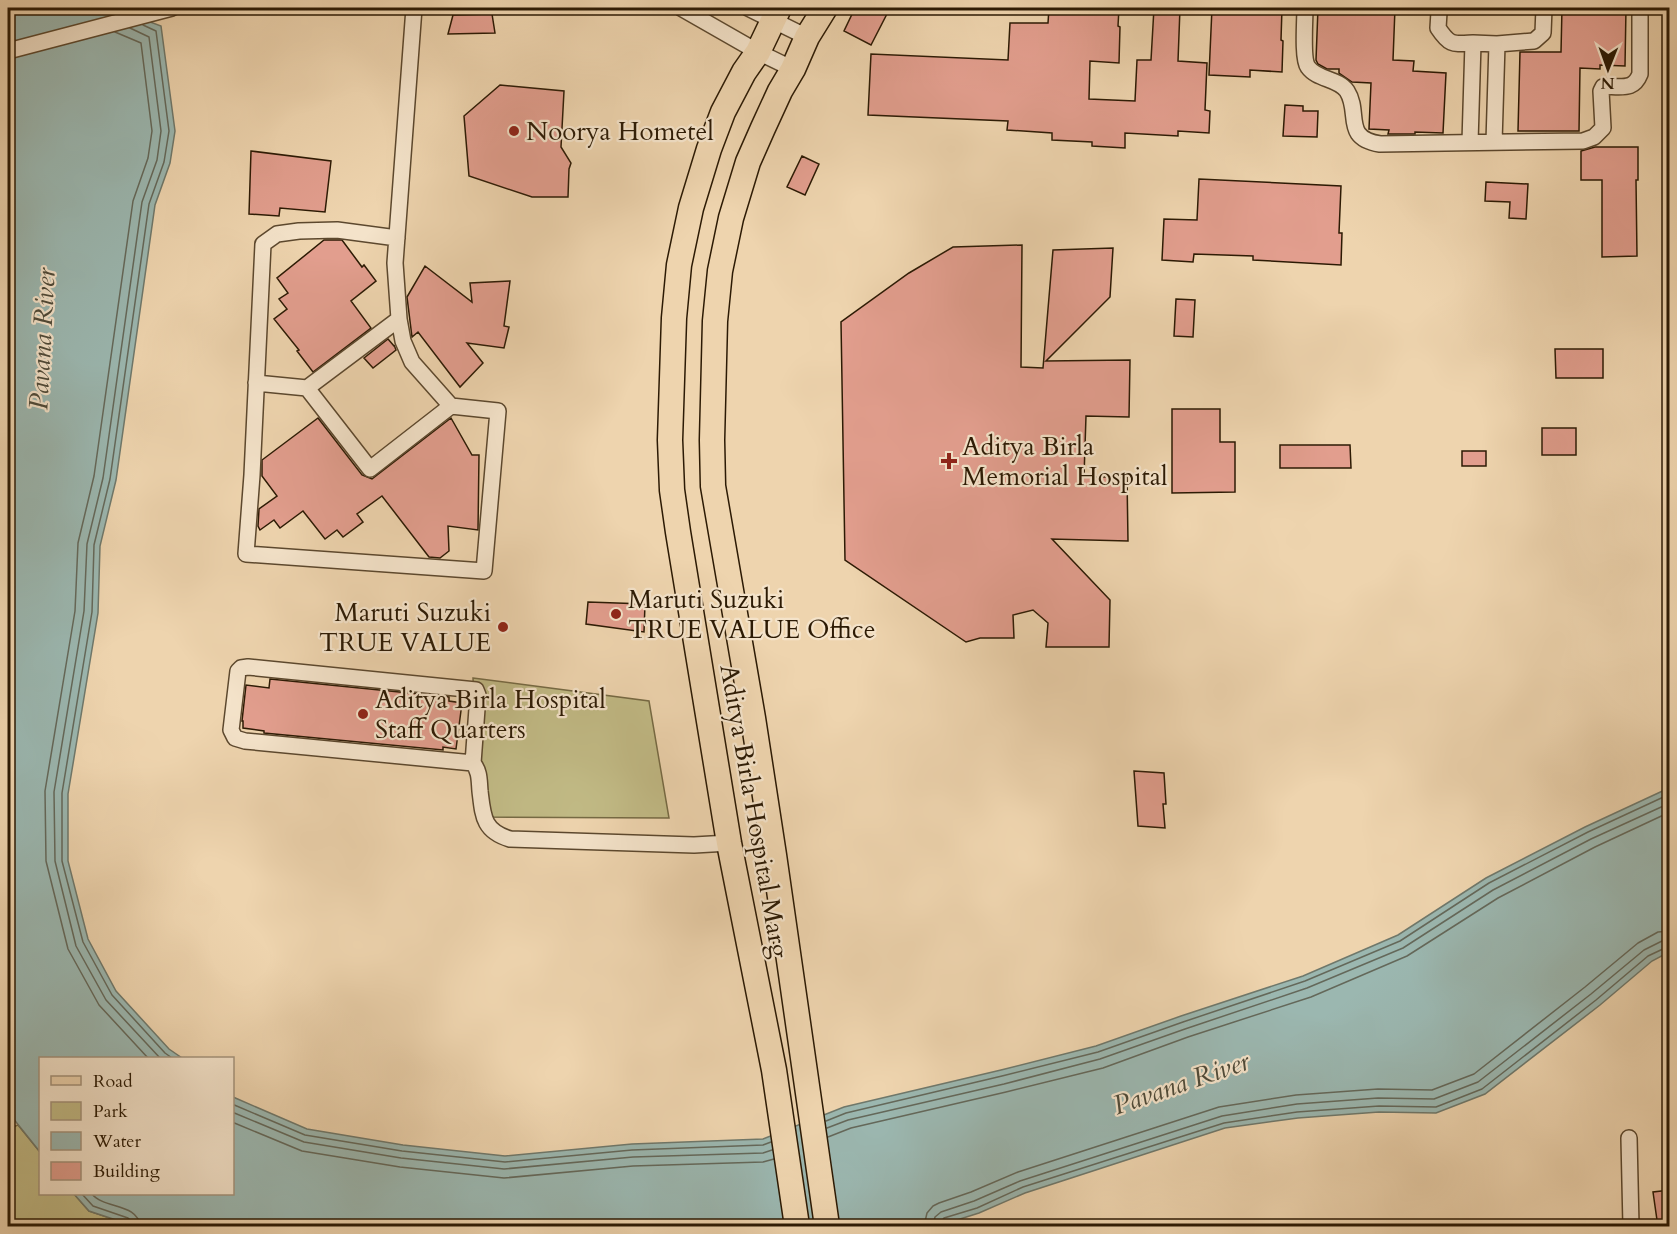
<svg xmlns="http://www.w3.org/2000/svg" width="1677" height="1234" viewBox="0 0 1677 1234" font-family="Cardo,serif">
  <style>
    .green { fill: #c1ba85; stroke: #766a44; stroke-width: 1.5 }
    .water { fill: #9bb7b0; stroke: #6f786b; stroke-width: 1.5 }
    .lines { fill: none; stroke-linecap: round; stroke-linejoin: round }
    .shore { stroke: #64685a; stroke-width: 1.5 }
    .building { fill: #e29e8e; stroke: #2c1a04; stroke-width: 1.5 }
    .street-casing { stroke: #5c482e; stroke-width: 18 }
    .primary-casing { stroke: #2c1a04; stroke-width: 27 }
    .street { stroke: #f4e3ca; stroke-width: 15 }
    .primary { stroke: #eed4ae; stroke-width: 24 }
    .poi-dot { fill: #8f2418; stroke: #f4e3ca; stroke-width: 2 }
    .labels { text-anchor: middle; stroke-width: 4.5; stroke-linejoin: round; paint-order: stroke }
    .poi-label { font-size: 26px; fill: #2c1a04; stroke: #f4e3ca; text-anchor: start }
    .street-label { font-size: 26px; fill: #2c1a04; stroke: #f4e3ca }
    .water-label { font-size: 27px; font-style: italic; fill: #4d4938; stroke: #f4e3ca }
  </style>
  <rect width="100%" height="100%" fill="#eed4ae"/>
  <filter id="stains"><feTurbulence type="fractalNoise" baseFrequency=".00333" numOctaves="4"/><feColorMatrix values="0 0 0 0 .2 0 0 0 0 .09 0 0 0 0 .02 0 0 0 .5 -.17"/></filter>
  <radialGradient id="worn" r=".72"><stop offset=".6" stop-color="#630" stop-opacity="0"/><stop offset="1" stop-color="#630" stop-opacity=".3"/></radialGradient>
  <!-- green -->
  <path class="green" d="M 473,678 L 649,701 L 669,818 L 479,817 Z
    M 18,1125 L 40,1152 L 40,1194 L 74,1194 L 89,1211 L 134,1226 L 8,1226 L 8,1129 Z"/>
  <!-- water -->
  <path class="water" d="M 8,8 L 113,8 L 161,26 L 175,131 L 170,163 L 155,205 L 116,480 L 100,546 L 98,613 L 68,794 L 68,861 L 88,939 L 116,991 L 169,1049 L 182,1058 L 40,1058 L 40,1152 L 8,1112 Z
    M 1669,788 L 1669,952 L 1652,961 L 1600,1005 L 1485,1094 L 1436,1113 L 1379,1112 L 1298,1118 L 1225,1128 L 1025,1193 L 979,1213 L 938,1226 L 134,1226 L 89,1211 L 74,1194 L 232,1194 L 233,1097 L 307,1129 L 403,1145 L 505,1156 L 632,1144 L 763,1139 L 844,1107 L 1001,1070 L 1096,1046 L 1181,1016 L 1303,976 L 1398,935 L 1486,878 L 1585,827 Z"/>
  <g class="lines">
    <!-- shore -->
    <path class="shore" d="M 143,25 L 156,31 L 169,131 L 164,162 L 149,204 L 110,479 L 94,545 L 92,612 L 62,793 L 62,861 L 83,942 L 112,995 L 165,1053 L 172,1058
      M 130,28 L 149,37 L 161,131 L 157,160 L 142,202 L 103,478 L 87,544 L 84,611 L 54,792 L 55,861 L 76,946 L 106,1000 L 160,1058
      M 115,32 L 141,43 L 152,131 L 148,158 L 133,201 L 94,476 L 78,543 L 75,611 L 45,791 L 46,861 L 68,949 L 99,1005 L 148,1058
      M 232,1104 L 305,1135 L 402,1151 L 505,1162 L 632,1150 L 763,1145 L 771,1142
      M 232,1112 L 304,1142 L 401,1158 L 504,1169 L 633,1157 L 763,1153 L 772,1150
      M 826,1121 L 846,1113 L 1002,1076 L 1098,1052 L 1183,1022 L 1305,981 L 1400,941 L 1489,883 L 1588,832 L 1670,794
      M 232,1122 L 302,1151 L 400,1167 L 504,1178 L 633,1166 L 763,1162 L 774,1159
      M 827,1128 L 848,1120 L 1004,1084 L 1100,1059 L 1185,1029 L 1307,988 L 1403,948 L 1493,890 L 1591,839 L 1670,803
      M 828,1137 L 851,1128 L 1006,1092 L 1103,1068 L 1188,1037 L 1311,997 L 1407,956 L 1498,898 L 1595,847 L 1670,812
      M 82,1194 L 93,1206 L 128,1218 L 132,1222 L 132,1226
      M 92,1194 C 104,1209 138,1203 140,1226
      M 924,1226 L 927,1213 L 933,1206 L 939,1203 L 971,1192 L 1018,1172 L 1219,1107 L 1296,1095 L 1378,1089 L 1432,1090 L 1474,1074 L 1585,987 L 1638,943 L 1658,932 L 1670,931
      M 933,1226 L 935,1217 L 941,1212 L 974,1201 L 1020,1181 L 1222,1116 L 1297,1104 L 1378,1098 L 1434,1099 L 1478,1082 L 1591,994 L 1644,950 L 1662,941 L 1670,940
      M 940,1226 L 941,1222 L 944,1218 L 977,1208 L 1023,1187 L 1224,1123 L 1297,1112 L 1379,1106 L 1436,1107 L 1482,1089 L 1596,1000 L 1648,956 L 1665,948 L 1670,947"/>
  </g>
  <!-- building -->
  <path class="building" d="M 855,8 L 890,8 L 871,45 L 844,31 Z
    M 1049,8 L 1119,8 L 1118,26 L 1120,27 L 1119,63 L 1090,61 L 1089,99 L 1135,101 L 1137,60 L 1151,60 L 1154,8 L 1180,8 L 1178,61 L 1207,63 L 1205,110 L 1210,111 L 1209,133 L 1178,131 L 1178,136 L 1125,133 L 1125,148 L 1092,146 L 1092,142 L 1052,140 L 1052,133 L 1007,130 L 1008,121 L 868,115 L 871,54 L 1008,60 L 1010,23 L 1048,23 Z
    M 1212,8 L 1282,8 L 1281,40 L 1283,41 L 1282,72 L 1250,70 L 1250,77 L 1209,75 Z
    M 1318,8 L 1395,8 L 1393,60 L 1414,61 L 1413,71 L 1446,73 L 1443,133 L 1415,132 L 1415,134 L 1388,134 L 1389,130 L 1369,129 L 1371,83 L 1352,82 L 1339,73 L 1339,69 L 1327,69 L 1318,64 L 1316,60 Z
    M 1562,8 L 1626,8 L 1625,66 L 1600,65 L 1600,69 L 1580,68 L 1579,131 L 1518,131 L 1520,52 L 1561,52 Z
    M 492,14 L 495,33 L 448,34 L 453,15 Z
    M 500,85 L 564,91 L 561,147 L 571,163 L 569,169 L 568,197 L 532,197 L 469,176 L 464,116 Z
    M 1285,105 L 1303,106 L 1303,111 L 1318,111 L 1317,137 L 1283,136 Z
    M 1595,147 L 1638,147 L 1638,180 L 1636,180 L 1637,256 L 1602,257 L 1602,180 L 1581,180 L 1581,151 Z
    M 251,151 L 331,161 L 325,212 L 280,208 L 279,216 L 249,214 Z
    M 802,156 L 819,164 L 805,195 L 787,187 Z
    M 1199,179 L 1341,186 L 1339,233 L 1342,233 L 1341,265 L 1253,260 L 1253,256 L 1194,254 L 1193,262 L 1162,260 L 1164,219 L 1197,220 Z
    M 1486,182 L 1528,184 L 1526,219 L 1509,218 L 1510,202 L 1485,201 Z
    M 324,240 L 342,240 L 362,267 L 364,265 L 376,281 L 351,301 L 371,328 L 313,372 L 297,351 L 299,350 L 274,319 L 287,309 L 279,299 L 288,293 L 277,278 Z
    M 1022,245 L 1021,367 L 1043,368 L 1053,250 L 1113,248 L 1110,297 L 1046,361 L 1130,360 L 1129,417 L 1086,416 L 1084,477 L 1127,477 L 1128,541 L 1052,539 L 1110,600 L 1109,647 L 1046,647 L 1048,623 L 1033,610 L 1013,615 L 1014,638 L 980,638 L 966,642 L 845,560 L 841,322 L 909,273 L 953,247 Z
    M 425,266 L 472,302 L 470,283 L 510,281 L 504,326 L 509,327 L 504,348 L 467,343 L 483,363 L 460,387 L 418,332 L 412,337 L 407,297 Z
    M 1176,299 L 1195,300 L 1193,337 L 1174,336 Z
    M 388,339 L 394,346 L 394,345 L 396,350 L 373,368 L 364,358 Z
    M 1555,349 L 1603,349 L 1603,378 L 1556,378 Z
    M 1172,409 L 1220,409 L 1220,442 L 1235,442 L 1235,492 L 1172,493 Z
    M 318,418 L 362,475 L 372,479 L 451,418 L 472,455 L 479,455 L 478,530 L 448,526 L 449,551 L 440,558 L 429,557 L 382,496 L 357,514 L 363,522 L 343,537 L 337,530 L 325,539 L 303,511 L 280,528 L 274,520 L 260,530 L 258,526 L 259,509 L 277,496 L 262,476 L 262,460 Z
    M 1542,428 L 1576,428 L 1576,455 L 1542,455 Z
    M 1280,445 L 1350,445 L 1351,468 L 1280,468 Z
    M 1462,451 L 1486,451 L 1486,466 L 1462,466 Z
    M 588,602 L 645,604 L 644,632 L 586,624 Z
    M 270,679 L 449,697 L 449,701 L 462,703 L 456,749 L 443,747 L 443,750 L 264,733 L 264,731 L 243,728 L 243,721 L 242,721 L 246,685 L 269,688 Z
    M 1134,771 L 1164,773 L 1166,804 L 1163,804 L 1165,828 L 1138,826 Z
    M 1670,1190 L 1670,1227 L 1658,1227 L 1653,1192 Z"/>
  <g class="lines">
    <defs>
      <path id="street" d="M 681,8 L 758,52 L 793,69
        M 748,8 L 807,37
        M 1305,8 C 1305,20 1302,59 1308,67 C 1317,80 1338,78 1347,91 C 1361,113 1342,138 1380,144 L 1583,141 L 1594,137 L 1603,128 L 1601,91 L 1603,87 C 1620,85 1633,92 1640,74 L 1640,8
        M 1437,8 L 1439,12 L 1438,28 C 1450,46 1453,44 1473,43
        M 8,51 L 172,8
        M 1470,142 L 1473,43 L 1497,44
        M 1494,142 L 1497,44 L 1534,41 L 1543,33 L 1544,8
        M 397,238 L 337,230 L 299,231 L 277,234 L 263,244 L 252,475 L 246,554 L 484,571 L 498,411 L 451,406 L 412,362 L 403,341 L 399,319 L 395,263 L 414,8
        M 256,383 L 307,388 L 370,469 L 451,406
        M 307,388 L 399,319
        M 473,763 L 478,695 L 476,690 L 248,667 L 241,668 L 238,671 L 231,730 L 235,738 L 245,741 L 473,763 C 480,772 479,780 480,791 C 483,816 483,831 510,839 L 694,845 L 729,843
        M 1629,1138 L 1631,1226"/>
      <path id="primary" d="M 779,8 L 758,52 L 744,72 L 723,112 L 709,149 L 691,208 L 679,265 L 674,318 L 670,440 L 672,490 L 678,532 L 729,843 L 774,1070 L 797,1226
        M 825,8 L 807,37 L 793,69 L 780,91 L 763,128 L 748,162 L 731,218 L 720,271 L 715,321 L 712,440 L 713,486 L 753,718 L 774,855 L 827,1226"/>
    </defs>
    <!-- street casing -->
    <use href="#street" class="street-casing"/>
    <!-- primary casing -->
    <use href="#primary" class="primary-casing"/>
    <!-- street -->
    <use href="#street" class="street"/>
    <!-- primary -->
    <use href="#primary" class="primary"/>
  </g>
  <!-- markers -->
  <g class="poi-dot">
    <circle cx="514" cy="131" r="6"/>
    <path d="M946 452h6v6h6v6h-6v6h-6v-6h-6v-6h6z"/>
    <circle cx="616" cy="614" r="6"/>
    <circle cx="503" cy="627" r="6"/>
    <circle cx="363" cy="714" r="6"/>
  </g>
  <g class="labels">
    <!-- poi labels -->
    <g class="poi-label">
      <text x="526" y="140">Noorya Hometel</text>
      <text x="962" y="455">Aditya Birla<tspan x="962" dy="30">Memorial Hospital</tspan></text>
      <text x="628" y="608">Maruti Suzuki<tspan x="628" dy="30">TRUE VALUE Office</tspan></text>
      <text x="491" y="621" text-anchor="end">Maruti Suzuki<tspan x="491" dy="30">TRUE VALUE</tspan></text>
      <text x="375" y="708">Aditya Birla Hospital<tspan x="375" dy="30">Staff Quarters</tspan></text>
    </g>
    <!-- street labels -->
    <g class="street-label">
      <text transform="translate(755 811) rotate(80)" y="9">Aditya Birla Hospital Marg</text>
    </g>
    <!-- water labels -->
    <g class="water-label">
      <text transform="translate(42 339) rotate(-87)" y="9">Pavana River</text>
      <text transform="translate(1181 1083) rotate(-19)" y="9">Pavana River</text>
    </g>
  </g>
  <!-- margin -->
  <rect width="1677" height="1234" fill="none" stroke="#eed4ae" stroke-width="30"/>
  <rect x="9" y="9" width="1659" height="1216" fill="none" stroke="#2c1a04" stroke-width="3"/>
  <rect x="15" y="15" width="1647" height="1204" fill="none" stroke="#2c1a04" stroke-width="1.5"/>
  <!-- legend -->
  <rect x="39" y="1057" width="195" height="138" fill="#f4e3ca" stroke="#a4937b" stroke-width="1.5"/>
  <rect x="51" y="1076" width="30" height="9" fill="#eed4ae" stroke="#a4937b" stroke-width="1.5"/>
  <text x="93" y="1087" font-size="18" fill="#2c1a04">Road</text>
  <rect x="51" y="1102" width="30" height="18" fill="#c1ba85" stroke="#a4937b" stroke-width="1.5"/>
  <text x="93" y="1117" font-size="18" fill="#2c1a04">Park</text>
  <rect x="51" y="1132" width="30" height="18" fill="#9bb7b0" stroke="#a4937b" stroke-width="1.5"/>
  <text x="93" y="1147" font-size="18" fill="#2c1a04">Water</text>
  <rect x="51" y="1162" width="30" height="18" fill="#e29e8e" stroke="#a4937b" stroke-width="1.5"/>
  <text x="93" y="1177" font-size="18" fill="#2c1a04">Building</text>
  <!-- north arrow -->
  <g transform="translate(1608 69) rotate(181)" stroke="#f4e3ca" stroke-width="4.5" paint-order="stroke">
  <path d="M0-4.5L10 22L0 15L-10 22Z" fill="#2c1a04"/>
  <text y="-9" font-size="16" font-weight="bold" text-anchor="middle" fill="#2c1a04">N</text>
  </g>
  <rect width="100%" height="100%" filter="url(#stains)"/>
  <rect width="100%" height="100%" fill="url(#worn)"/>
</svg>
